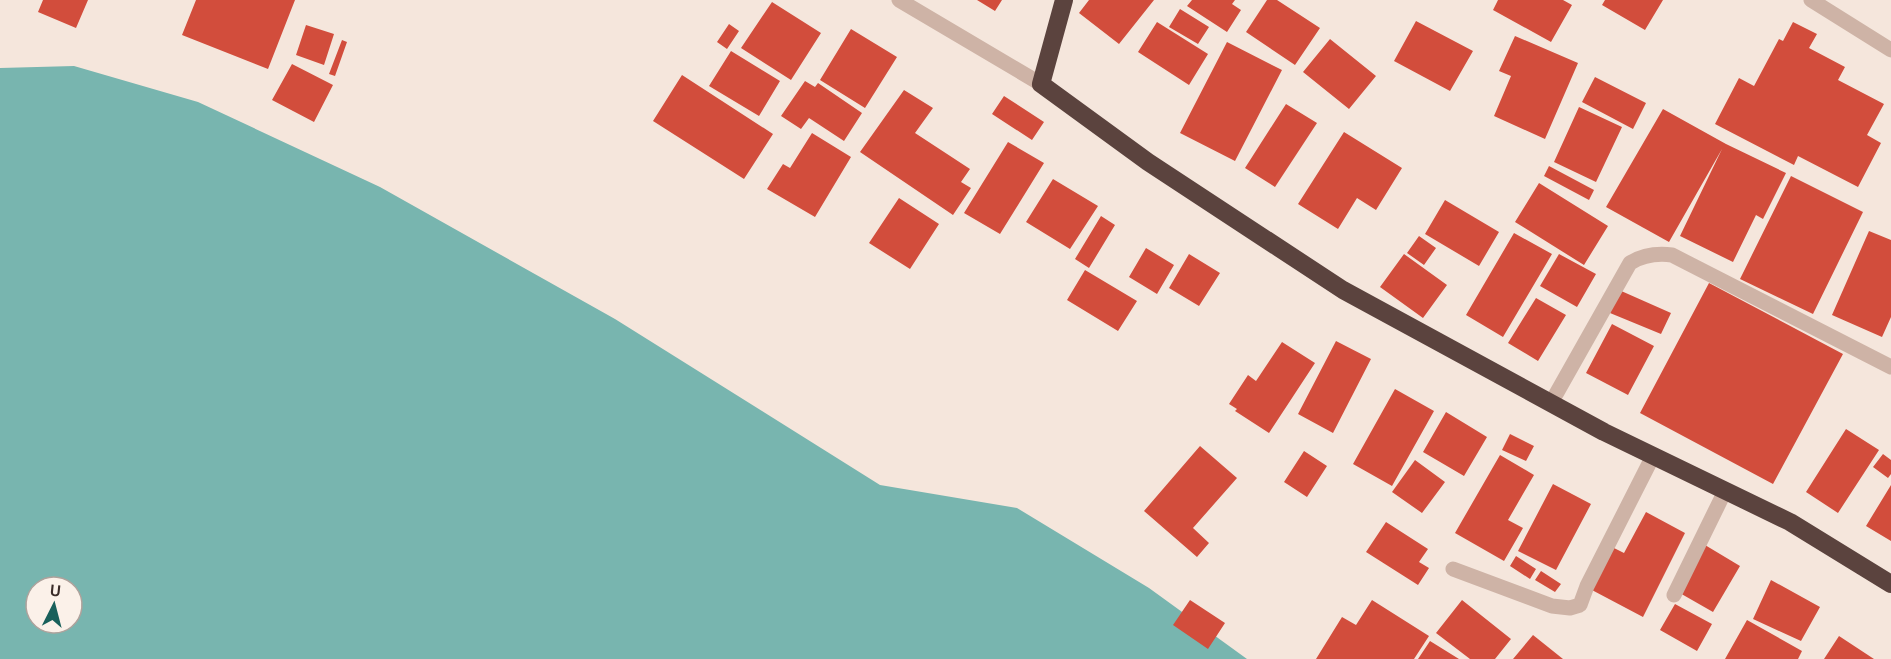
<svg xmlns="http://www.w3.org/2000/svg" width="1891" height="659" viewBox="0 0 1891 659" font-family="'Space Grotesk',sans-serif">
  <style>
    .water { fill: #78b5af; fill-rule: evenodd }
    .building { fill: #d24d3c }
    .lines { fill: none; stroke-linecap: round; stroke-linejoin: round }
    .street { stroke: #ceb3a6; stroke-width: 15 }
    .highway { stroke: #5b433e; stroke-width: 18 }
  </style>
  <rect width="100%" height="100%" fill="#f5e6dc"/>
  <!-- water -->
  <path class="water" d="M 74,66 L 198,102 L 380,187 L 615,319 L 880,485 L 1017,508 L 1149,588 L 1247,659 L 0,659 L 0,68 ZM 36,587 L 72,587 L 72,623 L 36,623 Z"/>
  <!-- building -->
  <path class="building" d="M 43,0 L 88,0 L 76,28 L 38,12 Z
    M 196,0 L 295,0 L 268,69 L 182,35 Z
    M 977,0 L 1002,0 L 995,11 Z
    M 1089,0 L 1154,0 L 1119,44 L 1079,13 Z
    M 1192,0 L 1235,0 L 1232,4 L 1241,10 L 1227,32 L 1187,6 Z
    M 1267,0 L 1277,0 L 1320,28 L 1295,65 L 1246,32 Z
    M 1498,0 L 1563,0 L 1572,5 L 1551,42 L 1493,10 Z
    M 1605,0 L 1663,0 L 1645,30 L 1602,5 Z
    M 772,2 L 821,33 L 791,80 L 741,48 Z
    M 1180,9 L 1209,27 L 1198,44 L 1169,27 Z
    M 1416,21 L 1473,51 L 1450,91 L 1394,61 Z
    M 1157,22 L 1208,54 L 1189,85 L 1138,52 Z
    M 1793,22 L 1817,34 L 1809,48 L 1845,67 L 1838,80 L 1884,104 L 1867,135 L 1881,143 L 1858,187 L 1798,156 L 1794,165 L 1715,124 L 1739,78 L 1754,86 L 1779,39 L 1783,41 Z
    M 729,24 L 739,31 L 727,49 L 717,42 Z
    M 306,25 L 334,34 L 324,65 L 296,55 Z
    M 851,29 L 897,57 L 865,108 L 820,80 Z
    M 1515,36 L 1578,63 L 1545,139 L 1494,116 L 1511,76 L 1499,71 Z
    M 1330,39 L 1376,76 L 1349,109 L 1303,72 Z
    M 342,40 L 347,42 L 335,76 L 329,74 Z
    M 1227,42 L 1282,70 L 1235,161 L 1180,133 Z
    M 731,51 L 780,81 L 759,116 L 709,86 Z
    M 292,64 L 333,85 L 314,122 L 272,100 Z
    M 682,75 L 773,134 L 744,179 L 653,121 Z
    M 1595,77 L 1646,103 L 1633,129 L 1582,102 Z
    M 805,81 L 815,87 L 818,83 L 862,113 L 844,141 L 809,118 L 801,129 L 781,116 Z
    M 904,90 L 933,108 L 915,133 L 970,169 L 961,182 L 971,188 L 953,215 L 860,152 Z
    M 1004,96 L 1044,122 L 1032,140 L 992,114 Z
    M 1286,104 L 1317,123 L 1275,187 L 1245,168 Z
    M 1579,107 L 1622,127 L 1596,182 L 1554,162 Z
    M 1663,109 L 1726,144 L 1786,173 L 1763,219 L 1756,215 L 1733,262 L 1680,236 L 1722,149 L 1669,242 L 1606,207 Z
    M 1344,132 L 1402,168 L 1376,210 L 1357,198 L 1338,229 L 1298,204 Z
    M 812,133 L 851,157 L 815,217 L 767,189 L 783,164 L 790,168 Z
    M 1008,142 L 1044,163 L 1000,234 L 964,213 Z
    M 1549,166 L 1594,190 L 1589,200 L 1544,176 Z
    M 1791,176 L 1863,212 L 1813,314 L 1740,279 Z
    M 1053,179 L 1098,206 L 1070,249 L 1026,222 Z
    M 1539,183 L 1608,226 L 1584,265 L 1515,222 Z
    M 899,198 L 939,224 L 910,269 L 869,243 Z
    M 1445,200 L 1499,232 L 1479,266 L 1425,234 Z
    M 1101,216 L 1115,225 L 1089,268 L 1075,259 Z
    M 1869,231 L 1891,240 L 1891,317 L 1882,337 L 1832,315 Z
    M 1514,233 L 1552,254 L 1503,337 L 1466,315 Z
    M 1419,236 L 1436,248 L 1424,265 L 1407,253 Z
    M 1146,248 L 1174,265 L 1157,294 L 1129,277 Z
    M 1189,254 L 1220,273 L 1199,306 L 1169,288 Z
    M 1404,254 L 1447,285 L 1423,318 L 1380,287 Z
    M 1559,254 L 1596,274 L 1577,307 L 1540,286 Z
    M 1085,270 L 1137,301 L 1118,331 L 1067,300 Z
    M 1709,283 L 1843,354 L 1773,484 L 1640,413 Z
    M 1619,290 L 1671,313 L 1661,334 L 1610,313 Z
    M 1536,298 L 1566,315 L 1538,361 L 1508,343 Z
    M 1612,324 L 1654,346 L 1628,395 L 1586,373 Z
    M 1336,341 L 1371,359 L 1333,433 L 1298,414 Z
    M 1282,342 L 1315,363 L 1269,433 L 1235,411 L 1237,409 L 1229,404 L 1248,375 L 1256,381 Z
    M 1395,389 L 1434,411 L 1392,486 L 1353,464 Z
    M 1446,412 L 1487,437 L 1464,476 L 1423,452 Z
    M 1846,429 L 1879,450 L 1838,513 L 1806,492 Z
    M 1510,434 L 1534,446 L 1526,461 L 1502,450 Z
    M 1200,446 L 1237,478 L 1193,528 L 1209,543 L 1197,557 L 1144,511 Z
    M 1304,451 L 1327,466 L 1307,497 L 1284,482 Z
    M 1883,454 L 1891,460 L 1891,474 L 1888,478 L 1873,467 Z
    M 1500,455 L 1534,475 L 1508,520 L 1523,528 L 1504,561 L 1455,533 Z
    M 1415,460 L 1445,482 L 1422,513 L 1392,492 Z
    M 1553,484 L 1591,504 L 1556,570 L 1518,551 Z
    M 1891,485 L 1891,541 L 1866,526 Z
    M 1646,512 L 1685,533 L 1643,617 L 1590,589 L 1612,547 L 1624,553 Z
    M 1386,522 L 1428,549 L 1419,562 L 1429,568 L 1418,585 L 1366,552 Z
    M 1705,545 L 1740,566 L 1713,612 L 1678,592 Z
    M 1516,556 L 1536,569 L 1530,579 L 1510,566 Z
    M 1541,571 L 1561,584 L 1555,592 L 1535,580 Z
    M 1771,580 L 1820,607 L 1801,641 L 1753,619 Z
    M 1190,600 L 1225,623 L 1208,649 L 1173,625 Z
    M 1372,600 L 1429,636 L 1414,659 L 1316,659 L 1342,617 L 1356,625 Z
    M 1462,600 L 1511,639 L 1495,659 L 1470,659 L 1436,633 Z
    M 1675,604 L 1712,624 L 1697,651 L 1660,630 Z
    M 1747,620 L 1802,651 L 1798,659 L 1725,659 Z
    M 1533,635 L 1563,659 L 1513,659 Z
    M 1839,636 L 1874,659 L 1824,659 Z
    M 1430,641 L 1459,659 L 1418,659 Z"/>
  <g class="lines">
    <!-- street -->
    <path class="street" d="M 899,0 L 1041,84
      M 1811,0 L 1891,50
      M 1551,403 L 1630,263 C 1643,255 1656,253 1672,255 L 1891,367
      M 1453,569 L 1552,606 L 1570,608 L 1580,605 L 1587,586 L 1653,456
      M 1674,595 L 1725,491"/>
    <!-- highway -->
    <path class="highway" d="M 1064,0 L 1041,84 L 1148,162 L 1343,290 L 1604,432 L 1790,522 L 1891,584"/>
  </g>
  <!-- north arrow -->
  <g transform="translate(54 605) rotate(6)"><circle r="28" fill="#fbf1e9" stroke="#aea29c" stroke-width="1.5"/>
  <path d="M0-4.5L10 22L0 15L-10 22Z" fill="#19605b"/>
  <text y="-9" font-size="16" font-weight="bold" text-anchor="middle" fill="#3a2b28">U</text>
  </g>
</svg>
